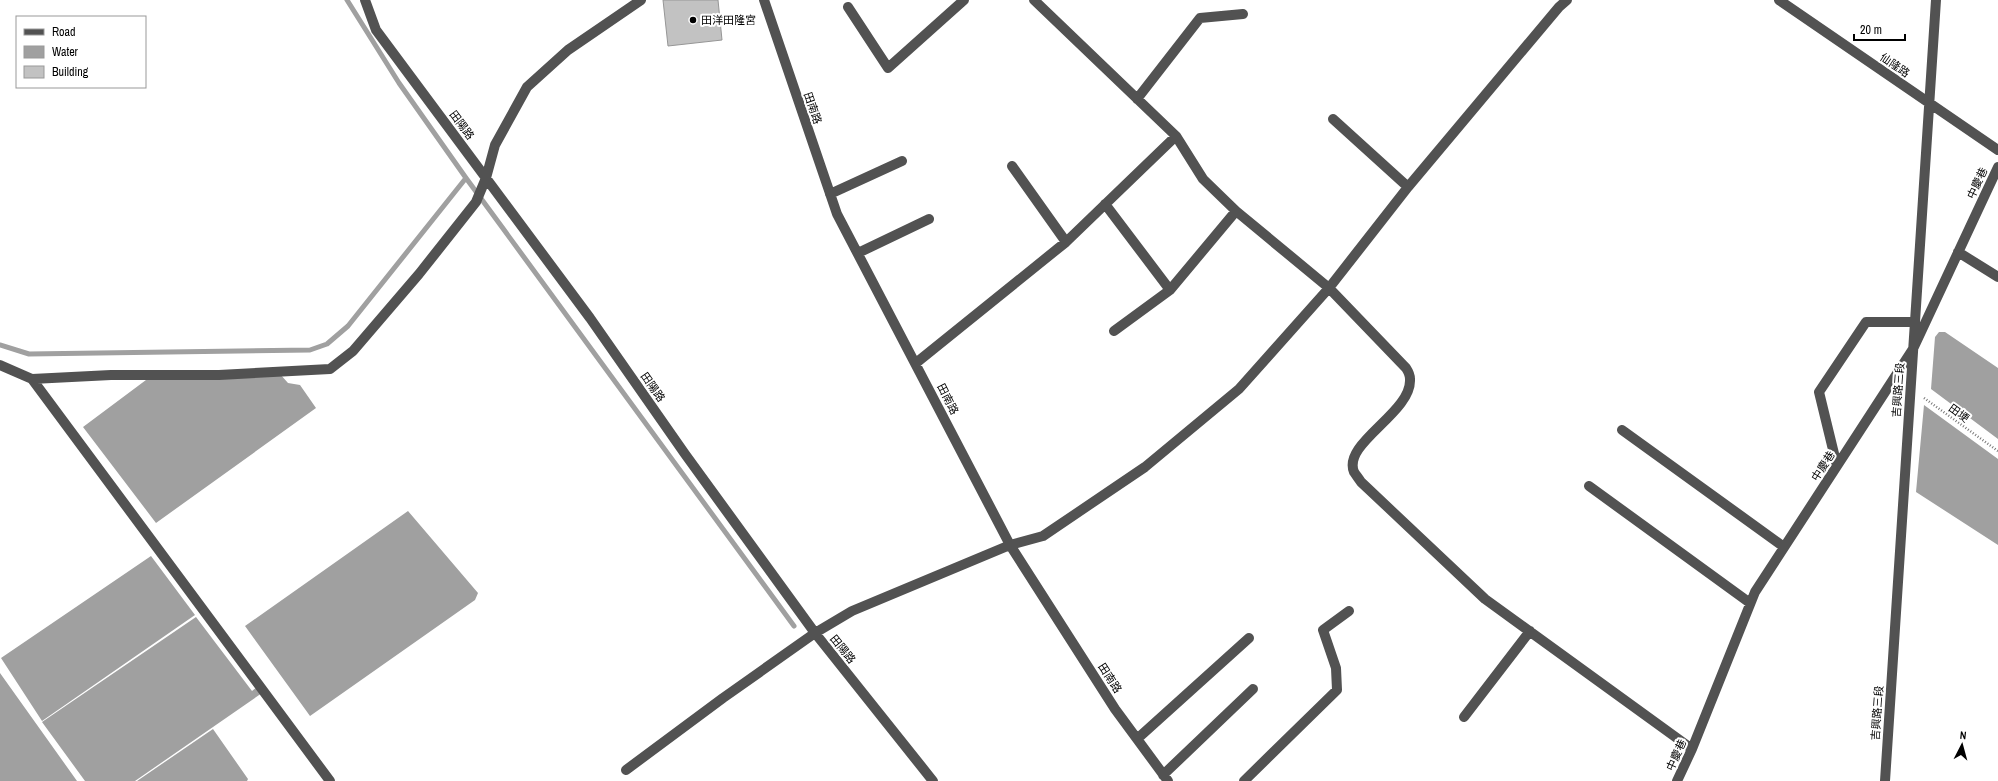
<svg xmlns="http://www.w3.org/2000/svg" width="1998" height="781" viewBox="0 0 1998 781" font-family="'Archivo Narrow','Noto Sans TC',sans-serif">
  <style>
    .water { fill: #a0a0a0 }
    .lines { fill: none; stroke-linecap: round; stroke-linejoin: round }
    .stream { stroke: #a0a0a0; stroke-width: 5 }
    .building { fill: #c2c2c2; stroke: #969696 }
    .path { stroke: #747474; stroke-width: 2.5; stroke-dasharray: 1 2; stroke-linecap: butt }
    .minor { stroke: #525252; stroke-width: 10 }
    .poi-dot { fill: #000; stroke: #fff; stroke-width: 1.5 }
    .labels { text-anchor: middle; stroke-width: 4; stroke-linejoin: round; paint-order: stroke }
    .poi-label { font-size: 11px; fill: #000; stroke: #fff; text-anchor: start }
    .street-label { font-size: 11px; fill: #000; stroke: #fff }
  </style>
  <rect width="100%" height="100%" fill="#fff"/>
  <!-- water -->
  <path class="water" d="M 1939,332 L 1945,332 L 1998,368 L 1998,439 L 1931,389 L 1935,337 Z
    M 280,374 L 288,383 L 300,385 L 316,408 L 156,523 L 83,427 L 150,377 Z
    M 1924,405 L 1998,459 L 1998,545 L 1916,492 Z
    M 408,511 L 478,593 L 475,600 L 310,716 L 245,626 Z
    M 151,556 L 195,615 L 42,721 L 1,658 Z
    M 196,617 L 252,691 L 257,687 L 262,693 L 135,781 L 85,781 L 42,722 Z
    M 0,673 L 77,781 L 0,781 Z
    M 213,729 L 248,779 L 247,781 L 137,781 Z"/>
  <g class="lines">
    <!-- stream -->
    <path class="stream" d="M 347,0 L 399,83 L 466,178 L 794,626
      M 0,345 L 29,354 L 310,350 L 327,344 L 348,326 L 466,178"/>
  </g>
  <!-- building -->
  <path class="building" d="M 663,0 L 718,0 L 722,40 L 668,46 Z"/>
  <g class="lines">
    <!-- path -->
    <path class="path" d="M 1924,398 L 1998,451"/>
    <!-- minor -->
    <path class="minor" d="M 365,0 L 376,30 L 590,318 L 685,454 L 815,633 L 933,781
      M 764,0 L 837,214 L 1010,545 L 1115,709 L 1168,781
      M 1034,0 L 1176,136 L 1203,179 L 1236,211 L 1329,288 L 1406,368 C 1408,371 1410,376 1410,379 C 1412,413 1342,443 1354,472 C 1356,475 1359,479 1361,482 L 1485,599 L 1692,749
      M 1779,0 L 1998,150
      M 848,7 L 888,68 L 964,0
      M 1137,99 L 1200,18 L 1243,14
      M 1333,119 L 1408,187
      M 1012,166 L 1066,242
      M 830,194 L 902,161
      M 1105,204 L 1170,290
      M 1958,252 L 1998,277
      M 858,253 L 929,219
      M 1114,331 L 1170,290 L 1236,211
      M 916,363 L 1066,242 L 1176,136
      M 0,365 L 32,379 L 330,781
      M 32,379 L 111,375 L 219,375 L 330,369 L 353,351 L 419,274 L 476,202 L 486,178 L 495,145 L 527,87 L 568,50 L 641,0
      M 1622,430 L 1784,547
      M 1837,466 L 1819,392 L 1866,322 L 1914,322
      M 1589,486 L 1750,603
      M 1464,717 L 1530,631
      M 1137,739 L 1249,638
      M 626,770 L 723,698 L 815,633 L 852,611 L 1010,545 L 1043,536 L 1145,467 L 1239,389 L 1329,288 L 1408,187 L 1559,7 L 1567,0
      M 1163,775 L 1253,689
      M 1244,781 L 1337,690 L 1336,668 L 1323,630 L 1349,611
      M 1677,781 L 1692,749 L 1755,592 L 1913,349 L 1998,167
      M 1885,781 L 1936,0"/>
  </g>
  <!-- markers -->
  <circle class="poi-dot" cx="693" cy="20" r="4"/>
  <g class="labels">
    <!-- poi labels -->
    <g class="poi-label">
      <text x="701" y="24">田洋田隆宮</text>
    </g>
    <!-- street labels -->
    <g class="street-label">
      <text transform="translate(1895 65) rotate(34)" y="4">仙隆路</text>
      <text transform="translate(813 108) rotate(71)" y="4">田南路</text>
      <text transform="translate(462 125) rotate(53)" y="4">田陽路</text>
      <text transform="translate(1977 183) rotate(-65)" y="4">中慶巷</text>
      <text transform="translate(653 387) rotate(55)" y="4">田陽路</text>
      <text transform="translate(1898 390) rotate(-86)" y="4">吉興路三段</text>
      <text transform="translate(948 399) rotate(63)" y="4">田南路</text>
      <text transform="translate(1959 413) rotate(36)" y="4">田埂</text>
      <text transform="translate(1823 466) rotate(-57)" y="4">中慶巷</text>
      <text transform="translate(843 649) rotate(51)" y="4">田陽路</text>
      <text transform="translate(1110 678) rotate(57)" y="4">田南路</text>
      <text transform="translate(1877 713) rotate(-86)" y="4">吉興路三段</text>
      <text transform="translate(1676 755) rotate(-66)" y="4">中慶巷</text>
    </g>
  </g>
  <!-- legend -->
  <rect x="16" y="16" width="130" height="72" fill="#ffffff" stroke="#999999"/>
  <rect x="24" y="29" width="20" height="6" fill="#525252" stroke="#999999"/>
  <text x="52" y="36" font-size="12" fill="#000000">Road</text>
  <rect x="24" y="46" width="20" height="12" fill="#a0a0a0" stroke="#999999"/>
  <text x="52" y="56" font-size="12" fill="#000000">Water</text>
  <rect x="24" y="66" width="20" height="12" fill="#c2c2c2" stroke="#999999"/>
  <text x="52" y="76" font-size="12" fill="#000000">Building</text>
  <!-- north arrow -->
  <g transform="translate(1962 745) rotate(6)" stroke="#ffffff" stroke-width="3" paint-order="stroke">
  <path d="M0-3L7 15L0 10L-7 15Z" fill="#000000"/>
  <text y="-6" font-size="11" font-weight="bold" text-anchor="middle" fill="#000000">N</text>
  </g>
  <!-- scale -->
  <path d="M1854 34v6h51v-6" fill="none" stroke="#000000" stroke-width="2"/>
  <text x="1860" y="34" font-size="12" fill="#000000" stroke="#ffffff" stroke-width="3" paint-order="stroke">20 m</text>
</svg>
